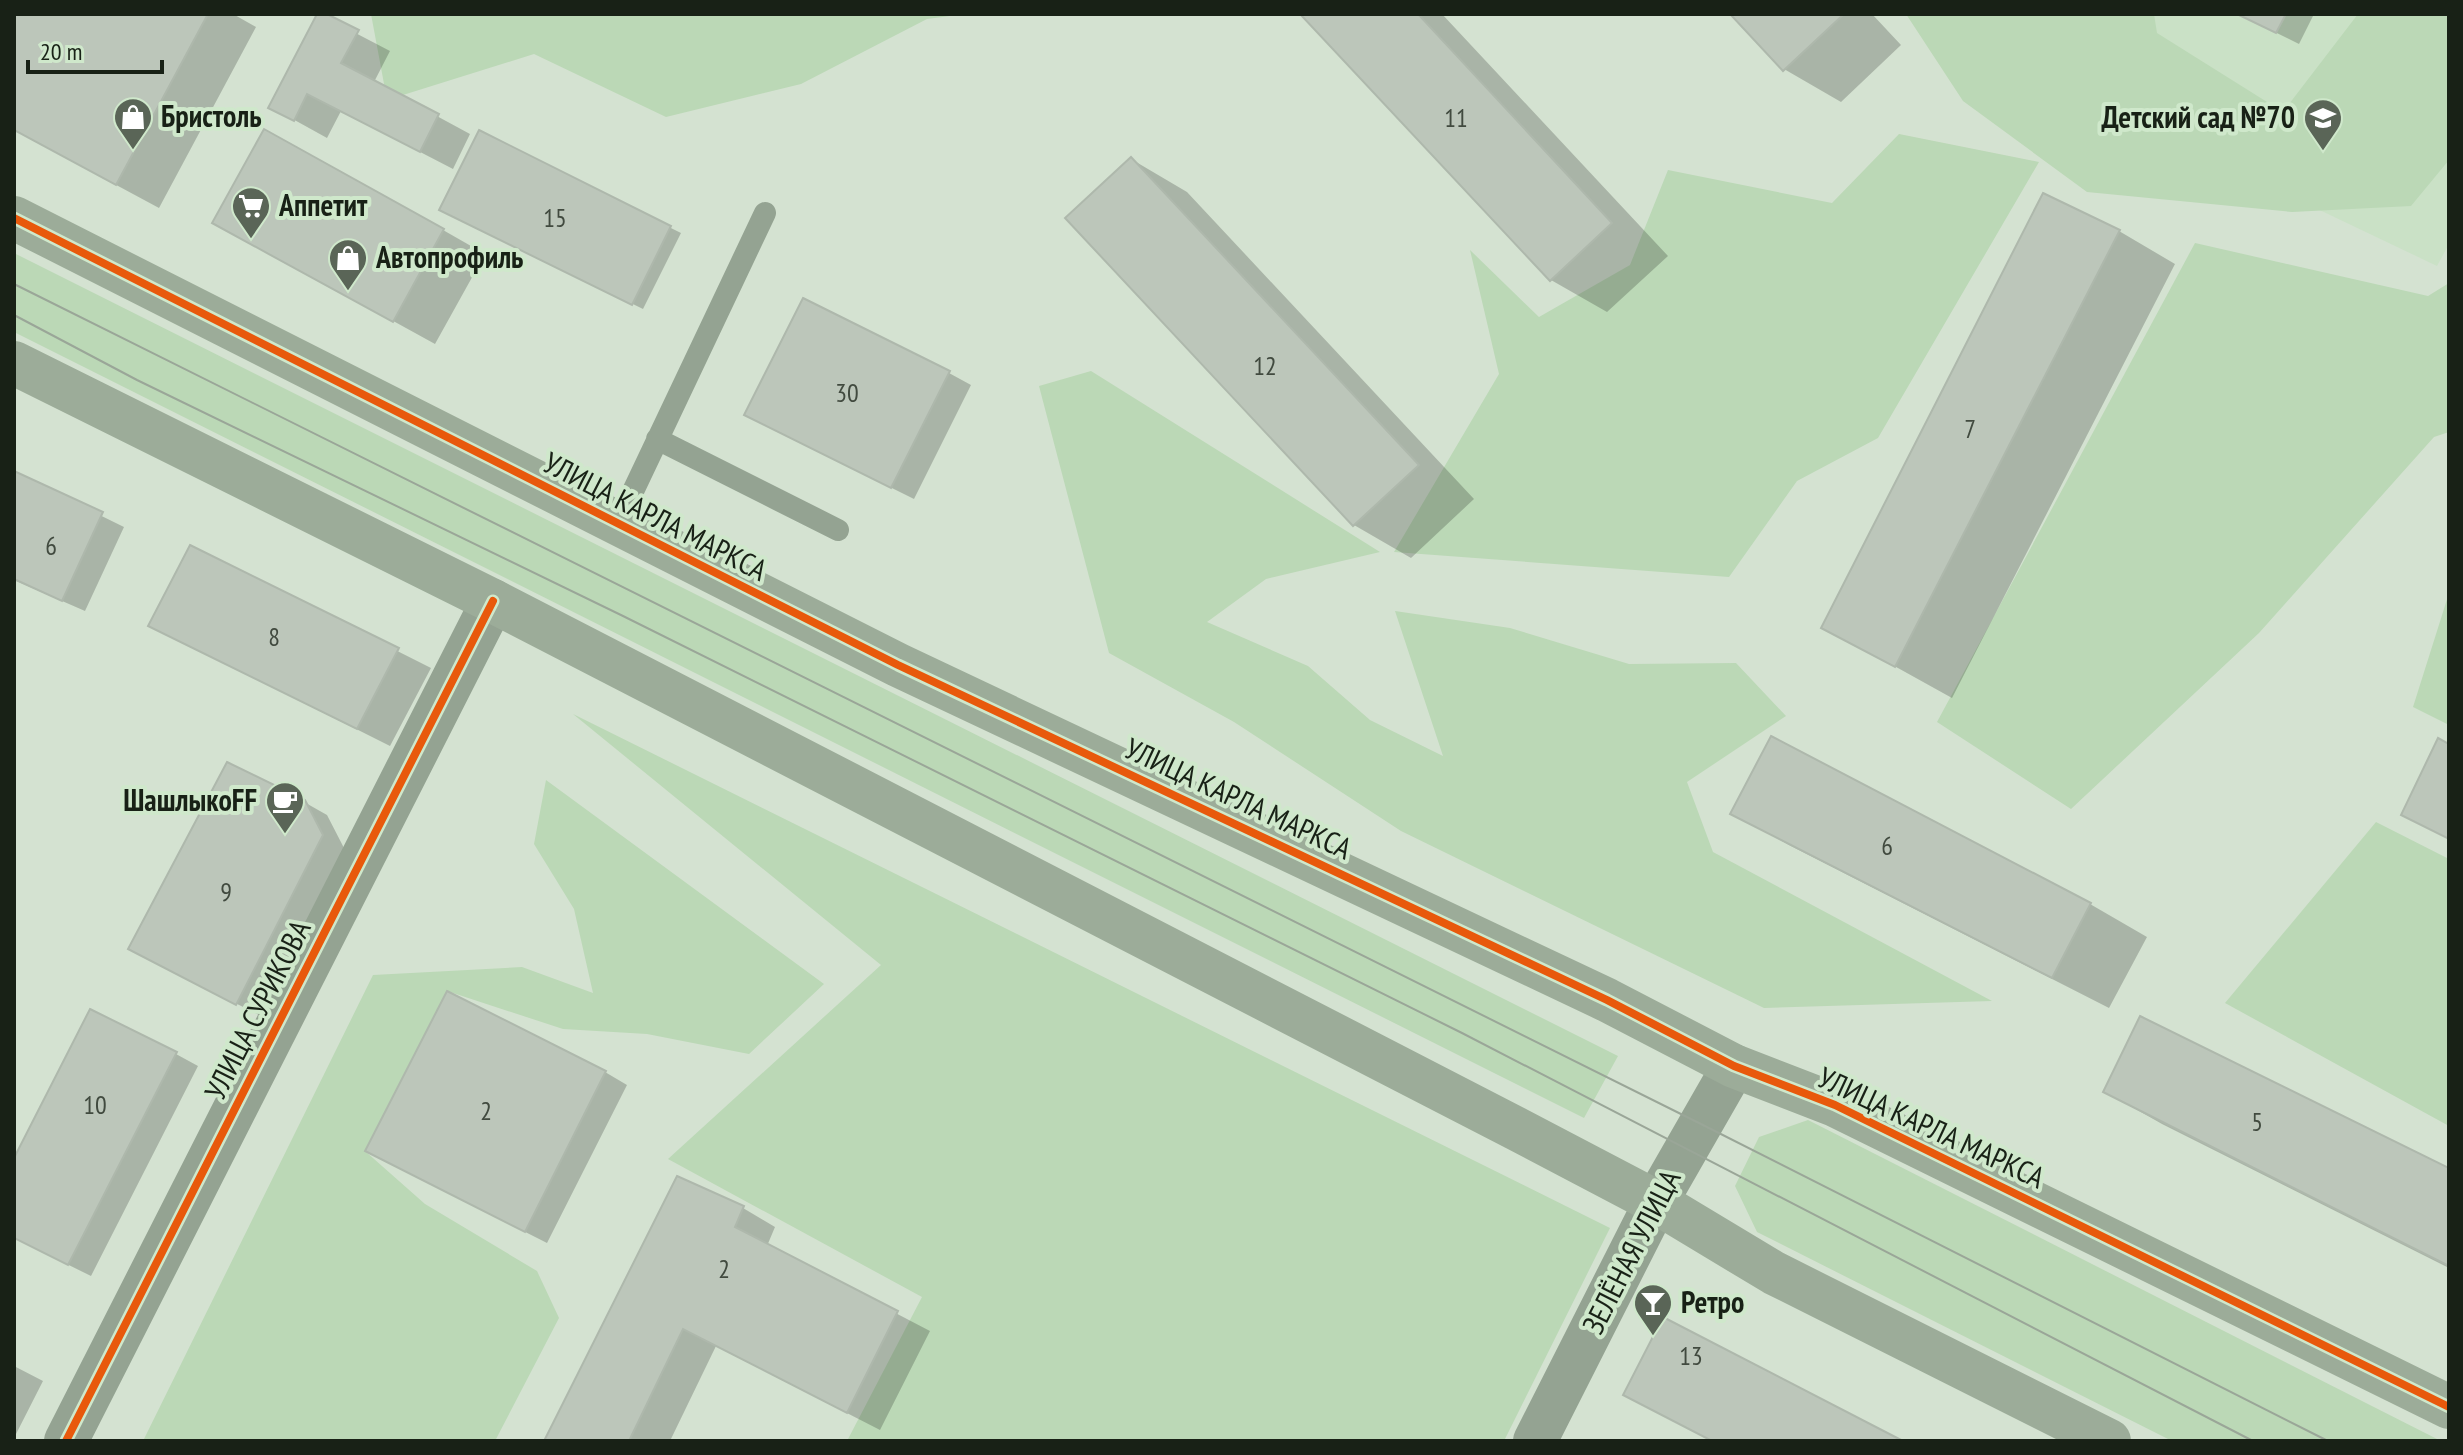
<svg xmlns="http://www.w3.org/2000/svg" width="2463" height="1455" viewBox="0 0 2463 1455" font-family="'PT Sans Narrow',sans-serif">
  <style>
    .built { fill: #cae1c6 }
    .green { fill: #bbd8b6 }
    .shadow { fill: #0003 }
    .building { fill: #bcc6ba; stroke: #aeb8ac; stroke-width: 2 }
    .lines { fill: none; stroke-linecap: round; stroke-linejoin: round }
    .lane { stroke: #94a392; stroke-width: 22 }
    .street { stroke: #94a392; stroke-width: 44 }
    .secondary { stroke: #9cac99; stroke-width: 44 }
    .tram { stroke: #9aa698; stroke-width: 2 }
    .cycleway-casing { stroke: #cfe8cb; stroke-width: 13 }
    .cycleway { stroke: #e8590c; stroke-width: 8 }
    .labels { text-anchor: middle; stroke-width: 8; stroke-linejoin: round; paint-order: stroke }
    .number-label { font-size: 26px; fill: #414a3f }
    .poi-label { font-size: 30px; font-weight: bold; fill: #182116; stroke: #cfe8cb; text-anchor: start }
    .street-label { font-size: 30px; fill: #182116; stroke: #cfe8cb }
  </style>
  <rect width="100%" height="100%" fill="#d4e2d1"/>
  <!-- built -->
  <path class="built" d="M 2026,14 L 2449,14 L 2449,244 L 2437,266 L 2003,59 Z"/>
  <!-- green -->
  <path class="green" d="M 371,14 L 965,14 L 927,19 L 801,84 L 666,117 L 534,54 L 387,100 Z
    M 1906,14 L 2154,14 L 2157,33 L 2283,112 L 2358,14 L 2449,14 L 2449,160 L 2411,206 L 2292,212 L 2087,192 L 1963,101 Z
    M 1899,134 L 2039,162 L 1878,438 L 1797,481 L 1729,577 L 1394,552 L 1499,374 L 1470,250 L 1539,317 L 1630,265 L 1668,170 L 1832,203 Z
    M 2195,243 L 2428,296 L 2449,283 L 2449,432 L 2434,437 L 2259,633 L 2071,809 L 1937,722 Z
    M 14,253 L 1618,1056 L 1584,1118 L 14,332 Z
    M 1091,371 L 1380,552 L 1266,579 L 1207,622 L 1308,666 L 1370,720 L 1443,756 L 1395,611 L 1510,628 L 1629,664 L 1736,663 L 1786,716 L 1687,782 L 1713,852 L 1992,1001 L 1764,1008 L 1401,831 L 1234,722 L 1109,653 L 1039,386 Z
    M 2449,593 L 2449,725 L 2413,707 Z
    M 573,714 L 1610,1228 L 1504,1441 L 847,1441 L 922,1297 L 668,1159 L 881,965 Z
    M 546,780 L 824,984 L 749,1054 L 647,1034 L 563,1029 L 447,991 L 365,1151 L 425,1204 L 537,1271 L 559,1318 L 495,1441 L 143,1441 L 373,975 L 522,967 L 593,993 L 574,909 L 534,844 Z
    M 2376,822 L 2449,859 L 2449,1126 L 2225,1003 Z
    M 1808,1120 L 2441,1441 L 2172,1441 L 1757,1232 L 1735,1186 L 1759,1137 Z"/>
  <!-- shadow -->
  <path class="shadow" d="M 14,14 L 233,14 L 256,27 L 159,208 L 14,130 Z
    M 319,14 L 390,51 L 374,82 L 470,134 L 453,169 L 341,111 L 327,138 L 271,107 Z
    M 1303,14 L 1442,14 L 1668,256 L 1607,312 L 1551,280 Z
    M 1732,14 L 1872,14 L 1901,45 L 1841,102 L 1784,69 Z
    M 2238,14 L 2314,14 L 2299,44 Z
    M 479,133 L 681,233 L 643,309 L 452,215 Z
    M 1131,159 L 1187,192 L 1474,499 L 1411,558 L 1354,525 L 1068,218 Z
    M 443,230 L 485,254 L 435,344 L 257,246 Z
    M 2119,231 L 2175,264 L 1952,698 L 1824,627 Z
    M 949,373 L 971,385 L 914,499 L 769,427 Z
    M 14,473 L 124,527 L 85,611 L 14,580 Z
    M 191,547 L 431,668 L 390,746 L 151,626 Z
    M 304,802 L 327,815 L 344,848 L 259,1015 L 152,961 Z
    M 1732,813 L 2090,904 L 2147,937 L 2109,1008 L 1789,845 Z
    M 176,1054 L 198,1066 L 91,1276 L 14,1238 L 14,1162 Z
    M 605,1072 L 627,1085 L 547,1243 L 390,1163 Z
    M 2106,1092 L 2449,1171 L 2449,1268 L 2162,1124 Z
    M 743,1208 L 775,1227 L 767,1246 L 930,1331 L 880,1430 L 716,1346 L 670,1441 L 546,1441 Z
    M 14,1366 L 43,1381 L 14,1438 Z"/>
  <!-- building -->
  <path class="building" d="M 14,14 L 208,14 L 116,185 L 14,130 Z
    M 317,14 L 327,14 L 359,30 L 341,63 L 439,114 L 420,152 L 307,94 L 294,121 L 268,108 Z
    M 1300,14 L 1418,14 L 1612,223 L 1550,281 Z
    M 1730,14 L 1844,14 L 1783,71 Z
    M 2237,14 L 2286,14 L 2276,33 Z
    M 264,129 L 444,229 L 393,322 L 212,223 Z
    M 479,130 L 671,226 L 632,305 L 439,210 Z
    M 1131,157 L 1419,465 L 1353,526 L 1065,218 Z
    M 2043,193 L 2120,230 L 1895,667 L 1821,628 Z
    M 803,298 L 950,371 L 891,488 L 744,415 Z
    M 14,471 L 103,512 L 62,601 L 14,579 Z
    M 190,545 L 399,648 L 357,729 L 148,626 Z
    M 1771,736 L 2091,903 L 2052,978 L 1730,814 Z
    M 2438,738 L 2449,744 L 2449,839 L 2401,815 Z
    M 227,762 L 305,800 L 323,835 L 236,1005 L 128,949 Z
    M 447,991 L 606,1071 L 525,1232 L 365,1151 Z
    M 90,1009 L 177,1052 L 68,1265 L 14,1238 L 14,1158 Z
    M 2140,1016 L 2449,1168 L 2449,1266 L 2103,1092 Z
    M 677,1176 L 744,1206 L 735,1227 L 898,1311 L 847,1413 L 683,1329 L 629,1441 L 544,1441 Z
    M 1663,1317 L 1903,1441 L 1712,1441 L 1623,1395 Z"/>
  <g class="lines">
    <!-- lane -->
    <path class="lane" d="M 657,439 L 838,530
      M 617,525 L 765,213"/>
    <!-- street -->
    <path class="street" d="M 66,1441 L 493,601
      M 1535,1441 L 1656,1202 L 1734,1066"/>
    <!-- secondary -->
    <path class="secondary" d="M 14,218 L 898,665 L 1607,1000 L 1734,1066 L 1835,1105 L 2449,1407
      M 14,363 L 493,601 L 1515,1128 L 1656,1202 L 1774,1273 L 2109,1441"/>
    <!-- tram -->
    <path class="tram" d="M 14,284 L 1701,1124 L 2328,1441
      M 14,315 L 137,380 L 623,616 L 1462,1033 L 2253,1441"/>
    <defs>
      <path id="cycleway" d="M 14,218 L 898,665 L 1607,1000 L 1734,1066 L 1835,1105 L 2449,1407
        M 66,1441 L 493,601"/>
    </defs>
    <!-- cycleway casing -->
    <use href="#cycleway" class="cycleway-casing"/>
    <!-- cycleway -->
    <use href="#cycleway" class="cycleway"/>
  </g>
  <!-- icons -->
  <defs>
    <symbol id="shop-pin" viewBox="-11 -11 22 30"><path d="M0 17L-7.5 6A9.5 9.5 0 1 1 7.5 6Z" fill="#5a6557" stroke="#cfe8cb"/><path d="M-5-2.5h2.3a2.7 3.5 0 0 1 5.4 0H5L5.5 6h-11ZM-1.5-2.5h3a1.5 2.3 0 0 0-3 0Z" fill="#fff"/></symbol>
    <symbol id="school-pin" viewBox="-11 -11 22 30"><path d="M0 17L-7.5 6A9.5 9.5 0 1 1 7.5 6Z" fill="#5a6557" stroke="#cfe8cb"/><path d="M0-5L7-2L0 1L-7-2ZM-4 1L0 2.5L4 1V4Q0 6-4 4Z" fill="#fff"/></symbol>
    <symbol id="supermarket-pin" viewBox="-11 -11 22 30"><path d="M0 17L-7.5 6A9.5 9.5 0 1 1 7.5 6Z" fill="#5a6557" stroke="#cfe8cb"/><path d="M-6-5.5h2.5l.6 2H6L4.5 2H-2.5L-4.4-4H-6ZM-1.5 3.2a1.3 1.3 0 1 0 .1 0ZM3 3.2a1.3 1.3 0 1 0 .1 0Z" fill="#fff"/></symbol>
    <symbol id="cafe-pin" viewBox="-11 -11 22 30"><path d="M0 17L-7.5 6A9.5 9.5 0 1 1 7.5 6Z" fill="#5a6557" stroke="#cfe8cb"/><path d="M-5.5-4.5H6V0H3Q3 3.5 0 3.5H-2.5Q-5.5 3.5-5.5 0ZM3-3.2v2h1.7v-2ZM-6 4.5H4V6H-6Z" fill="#fff"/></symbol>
    <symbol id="bar-pin" viewBox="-11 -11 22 30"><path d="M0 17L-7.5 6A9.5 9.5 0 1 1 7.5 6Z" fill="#5a6557" stroke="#cfe8cb"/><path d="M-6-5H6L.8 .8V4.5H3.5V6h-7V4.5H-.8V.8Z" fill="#fff"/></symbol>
  </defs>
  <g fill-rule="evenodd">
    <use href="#shop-pin" x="111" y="95" width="44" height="60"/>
    <use href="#school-pin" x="2301" y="96" width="44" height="60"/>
    <use href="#supermarket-pin" x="229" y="184" width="44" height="60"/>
    <use href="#shop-pin" x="326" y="236" width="44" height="60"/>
    <use href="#cafe-pin" x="263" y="779" width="44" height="60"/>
    <use href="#bar-pin" x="1631" y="1281" width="44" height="60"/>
  </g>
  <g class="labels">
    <!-- number labels -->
    <g class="number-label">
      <text x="1456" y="127">11</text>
      <text x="555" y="227">15</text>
      <text x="1265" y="375">12</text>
      <text x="847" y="402">30</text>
      <text x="1970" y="438">7</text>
      <text x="51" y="555">6</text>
      <text x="274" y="646">8</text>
      <text x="1887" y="855">6</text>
      <text x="226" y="901">9</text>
      <text x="95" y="1114">10</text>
      <text x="486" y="1120">2</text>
      <text x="2257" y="1131">5</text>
      <text x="724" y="1278">2</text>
      <text x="1691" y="1365">13</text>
    </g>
    <!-- poi labels -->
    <g class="poi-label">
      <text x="161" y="127">Бристоль</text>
      <text x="2295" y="128" text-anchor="end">Детский сад №70</text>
      <text x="279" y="216">Аппетит</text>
      <text x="376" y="268">Автопрофиль</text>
      <text x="257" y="811" text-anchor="end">ШашлыкoFF</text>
      <text x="1681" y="1313">Ретро</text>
    </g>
    <!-- street labels -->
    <g class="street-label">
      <text transform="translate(655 517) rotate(27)" y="10">УЛИЦА КАРЛА МАРКСА</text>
      <text transform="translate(1238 799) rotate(25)" y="10">УЛИЦА КАРЛА МАРКСА</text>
      <text transform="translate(258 1010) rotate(-63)" y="10">УЛИЦА СУРИКОВА</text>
      <text transform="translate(1931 1128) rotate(25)" y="10">УЛИЦА КАРЛА МАРКСА</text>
      <text transform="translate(1632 1252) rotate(-63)" y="10">ЗЕЛЁНАЯ УЛИЦА</text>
    </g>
  </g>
  <!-- border -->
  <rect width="2463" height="1455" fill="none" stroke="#182116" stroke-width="32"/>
  <!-- scale -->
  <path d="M28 60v12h134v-12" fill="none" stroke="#182116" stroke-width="4"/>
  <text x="40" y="60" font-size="24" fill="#182116" stroke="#cfe8cb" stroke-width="6" paint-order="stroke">20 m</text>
</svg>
